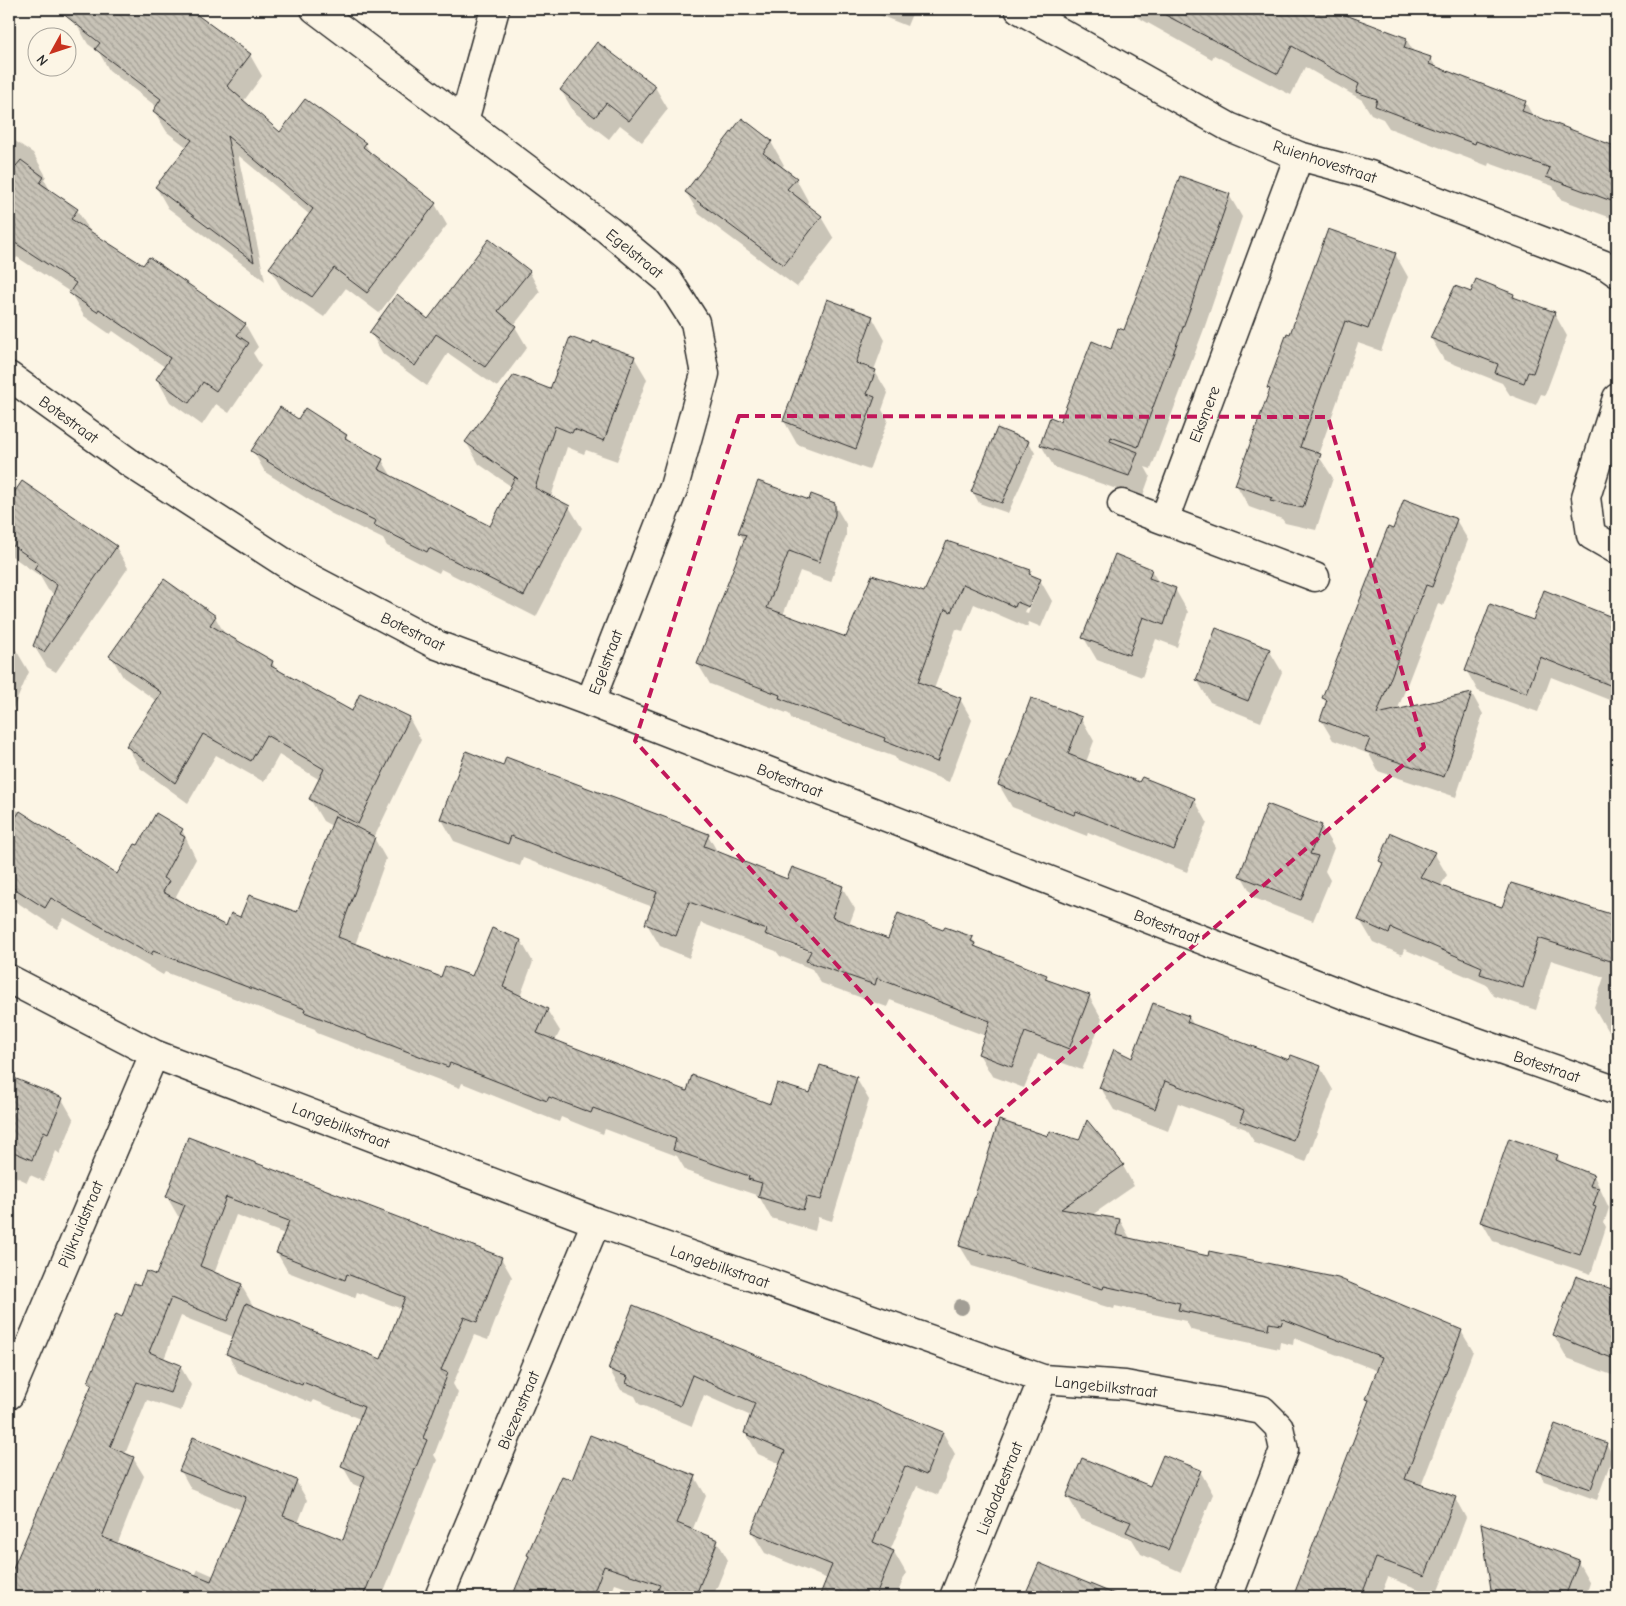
<svg xmlns="http://www.w3.org/2000/svg" width="1626" height="1606" viewBox="0 0 1626 1606" font-family="'Comic Neue',sans-serif">
  <style>
    .shadow { fill: #0003; fill-rule: evenodd }
    .building { fill: url(#building-back-hatch); stroke: #2b2b2b; fill-rule: evenodd }
    .lines { fill: none; stroke-linecap: round; stroke-linejoin: round }
    .street-casing { stroke: #2b2b2b; stroke-width: 31 }
    .secondary-casing { stroke: #2b2b2b; stroke-width: 31 }
    .street { stroke: #fcf5e5; stroke-width: 28 }
    .secondary { stroke: #fcf5e5; stroke-width: 28 }
    .tree { fill: #a29e95 }
    .marked { fill: none; stroke: #c2185b; stroke-width: 4; stroke-dasharray: 10 6; stroke-linejoin: round }
    .labels { text-anchor: middle; stroke-width: 4.5; stroke-linejoin: round; paint-order: stroke }
    .street-label { font-size: 16px; fill: #2b2b2b; stroke: #fcf5e5 }
  </style>
  <defs>
    <pattern id="building-back-hatch" width="6" height="6" patternUnits="userSpaceOnUse" patternTransform="scale(1.25)"><rect width="6" height="6" fill="#c8c3b7"/><path d="M-1 5l2 2M0 0l6 6M5-1l2 2" fill="none" stroke="#a39f95"/></pattern>
  </defs>
  <rect width="100%" height="100%" fill="#fcf5e5"/>
  <filter id="ink" filterUnits="userSpaceOnUse"><feTurbulence type="fractalNoise" baseFrequency=".02" numOctaves="2"/><feDisplacementMap in="SourceGraphic" scale="10" xChannelSelector="R" yChannelSelector="G"/><feConvolveMatrix kernelMatrix="1 2 1 2 8 2 1 2 1" color-interpolation-filters="sRGB"/></filter>
  <g filter="url(#ink)">
    <!-- shadow -->
    <path class="shadow" d="M 63,9 L 183,9 L 250,55 L 262,76 L 243,102 L 280,134 L 365,144 L 371,154 L 435,204 L 447,225 L 379,313 L 346,288 L 324,317 L 282,289 L 270,268 L 310,215 L 238,155 L 265,281 L 168,208 L 156,187 L 188,148 L 167,132 L 154,111 L 157,107 L 109,70 L 99,52 L 88,44 L 76,23 L 78,20 Z
      M 864,9 L 914,9 L 907,26 Z
      M 1123,9 L 1341,9 L 1346,16 L 1406,39 L 1414,52 L 1430,58 L 1437,68 L 1525,102 L 1533,116 L 1617,148 L 1617,220 L 1560,199 L 1553,186 L 1489,163 L 1488,166 L 1389,128 L 1383,119 L 1371,114 L 1362,100 L 1305,67 L 1291,95 L 1214,55 L 1212,59 Z
      M 655,87 L 668,109 L 642,142 L 620,125 L 609,139 L 574,112 L 561,90 Z
      M 742,119 L 771,142 L 784,165 L 781,168 L 796,179 L 808,201 L 806,205 L 821,217 L 834,239 L 797,287 L 699,214 L 686,192 Z
      M 9,137 L 33,153 L 46,176 L 44,179 L 51,192 L 77,210 L 91,233 L 143,267 L 245,324 L 258,347 L 253,353 L 261,366 L 229,413 L 216,404 L 202,425 L 170,402 L 157,379 L 165,367 L 113,331 L 110,334 L 84,316 L 70,292 L 17,257 L 13,263 L 9,260 Z
      M 1229,195 L 1242,217 L 1204,329 L 1151,469 L 1145,467 L 1150,476 L 1142,498 L 1054,467 L 1041,445 L 1061,422 L 1125,332 Z
      M 1395,254 L 1408,277 L 1381,351 L 1358,343 L 1318,455 L 1333,478 L 1316,530 L 1285,523 L 1282,519 L 1249,507 L 1236,484 L 1270,391 L 1268,388 L 1291,336 Z
      M 529,271 L 540,292 L 514,325 L 527,347 L 497,387 L 448,353 L 427,386 L 383,354 L 371,333 L 428,320 Z
      M 1514,295 L 1516,299 L 1554,313 L 1567,336 L 1545,395 L 1541,394 L 1536,405 L 1510,395 L 1502,383 L 1444,360 L 1431,338 Z
      M 872,317 L 885,340 L 874,370 L 888,393 L 882,410 L 888,420 L 869,470 L 797,444 L 784,421 Z
      M 593,346 L 634,357 L 647,379 L 617,461 L 586,450 L 584,454 L 567,447 L 551,497 L 569,507 L 582,528 L 536,617 L 441,569 L 439,573 L 387,546 L 383,539 L 330,513 L 265,472 L 253,451 L 298,421 L 346,436 L 350,442 L 382,460 L 392,477 L 491,528 L 512,487 L 479,464 L 466,442 L 551,391 Z
      M 1029,442 L 1035,453 L 1008,513 L 979,503 L 973,492 Z
      M 22,482 L 116,547 L 128,568 L 56,672 L 47,667 L 34,646 L 55,595 L 48,590 L 40,576 L 9,554 L 9,502 Z
      M 809,502 L 834,504 L 846,524 L 846,536 L 831,582 L 800,571 L 783,615 L 847,639 L 925,594 L 948,543 L 1030,572 L 1034,578 L 1040,580 L 1052,601 L 1041,627 L 1029,622 L 1027,627 L 974,604 L 963,631 L 956,629 L 934,689 L 960,699 L 972,720 L 949,782 L 897,761 L 895,757 L 792,719 L 789,714 L 710,684 L 698,664 L 745,542 L 739,532 ZM 1036,588 L 1038,588 L 1028,613 L 1025,612 Z
      M 1456,520 L 1468,540 L 1443,606 L 1438,604 L 1397,711 L 1472,694 L 1483,714 L 1456,797 L 1378,771 L 1369,754 L 1333,740 L 1321,720 L 1327,704 L 1323,698 L 1394,530 Z
      M 1151,570 L 1159,583 L 1175,589 L 1188,612 L 1177,647 L 1156,639 L 1142,677 L 1097,660 L 1084,638 Z
      M 164,581 L 215,617 L 226,636 L 272,662 L 277,671 L 352,712 L 409,718 L 421,740 L 374,838 L 386,859 L 355,945 L 442,979 L 473,977 L 521,941 L 533,962 L 520,997 L 547,1010 L 560,1031 L 555,1041 L 688,1093 L 771,1106 L 856,1078 L 869,1100 L 832,1221 L 818,1217 L 815,1231 L 771,1218 L 759,1196 L 686,1171 L 677,1156 L 605,1129 L 603,1134 L 561,1117 L 559,1122 L 462,1083 L 460,1088 L 317,1033 L 315,1029 L 165,972 L 163,975 L 64,918 L 57,929 L 15,901 L 12,903 L 9,902 L 9,805 L 118,876 L 138,847 L 182,830 L 196,859 L 176,896 L 179,902 L 227,927 L 241,918 L 297,913 L 332,826 L 323,821 L 310,799 L 320,780 L 279,755 L 264,782 L 216,755 L 188,803 L 140,768 L 127,746 L 158,702 L 123,677 L 111,656 Z
      M 1544,592 L 1617,620 L 1617,703 L 1551,677 L 1538,712 L 1478,691 L 1466,670 L 1534,621 Z
      M 9,646 L 16,650 L 29,672 L 9,718 Z
      M 1269,650 L 1282,672 L 1261,722 L 1210,702 L 1197,680 Z
      M 1081,718 L 1094,741 L 1086,762 L 1140,784 L 1194,799 L 1207,822 L 1187,872 L 1088,832 L 1087,836 L 1012,807 L 999,785 Z
      M 503,767 L 708,835 L 718,853 L 788,880 L 842,887 L 855,909 L 849,925 L 888,940 L 944,932 L 972,938 L 978,949 L 1046,976 L 1049,982 L 1089,996 L 1102,1019 L 1082,1070 L 1038,1054 L 1024,1088 L 992,1076 L 979,1054 L 986,1036 L 890,1000 L 887,1007 L 821,983 L 812,969 L 780,956 L 776,951 L 701,923 L 689,958 L 660,946 L 647,924 L 653,907 L 523,858 L 520,866 L 454,841 L 441,818 ZM 769,934 L 817,952 L 816,954 L 769,937 Z
      M 1321,826 L 1334,848 L 1325,871 L 1330,880 L 1313,921 L 1254,898 L 1241,875 Z
      M 1434,853 L 1447,875 L 1440,887 L 1503,909 L 1511,885 L 1617,916 L 1617,1033 L 1607,1030 L 1594,1007 L 1604,977 L 1551,960 L 1536,1010 L 1494,996 L 1487,985 L 1404,949 L 1402,955 L 1373,942 L 1360,920 L 1383,866 L 1380,861 Z
      M 1189,1017 L 1194,1026 L 1290,1062 L 1320,1067 L 1333,1090 L 1306,1162 L 1255,1143 L 1246,1129 L 1178,1103 L 1168,1131 L 1114,1110 L 1101,1088 L 1133,1059 Z
      M 9,1077 L 62,1099 L 74,1120 L 60,1154 L 56,1151 L 44,1181 L 30,1175 L 27,1182 L 14,1176 L 9,1190 Z
      M 189,1139 L 501,1258 L 512,1277 L 488,1340 L 474,1335 L 453,1384 L 458,1393 L 434,1455 L 437,1460 L 382,1597 L 114,1597 L 98,1590 L 95,1597 L 9,1597 L 9,1582 L 92,1386 L 89,1382 L 141,1287 L 157,1276 L 181,1217 L 178,1216 L 167,1197 ZM 236,1215 L 285,1234 L 277,1253 L 288,1272 L 355,1298 L 357,1292 L 402,1309 L 381,1360 L 251,1307 L 252,1304 L 241,1285 L 214,1274 ZM 181,1316 L 234,1337 L 228,1354 L 238,1373 L 312,1403 L 314,1400 L 360,1419 L 342,1465 L 353,1484 L 362,1488 L 344,1542 L 298,1523 L 307,1500 L 296,1481 L 181,1471 L 191,1489 L 242,1510 L 214,1576 L 198,1569 L 195,1576 L 117,1545 L 144,1476 L 133,1458 L 125,1454 L 147,1400 L 181,1411 L 191,1385 L 180,1366 L 164,1359 Z
      M 1557,1156 L 1561,1163 L 1594,1176 L 1609,1208 L 1604,1223 L 1606,1227 L 1591,1274 L 1493,1241 L 1482,1222 Z
      M 1123,1166 L 1134,1186 L 1092,1215 L 1120,1220 L 1131,1240 L 1461,1331 L 1473,1351 L 1421,1486 L 1455,1498 L 1466,1518 L 1436,1596 L 1388,1577 L 1380,1597 L 1294,1597 L 1369,1403 L 1367,1399 L 1378,1371 L 1294,1338 L 1293,1345 L 1280,1342 L 1279,1349 L 1191,1330 L 1186,1321 L 1115,1306 L 1114,1309 L 972,1266 L 960,1246 Z
      M 1577,1277 L 1617,1293 L 1617,1377 L 1567,1358 L 1554,1335 Z
      M 634,1307 L 943,1433 L 955,1454 L 938,1495 L 917,1486 L 890,1551 L 894,1552 L 906,1573 L 896,1597 L 821,1597 L 828,1579 L 765,1553 L 752,1532 L 781,1464 L 758,1454 L 746,1433 L 751,1416 L 704,1395 L 692,1426 L 639,1404 L 635,1396 L 621,1390 L 609,1369 Z
      M 1606,1444 L 1613,1455 L 1597,1500 L 1544,1481 L 1538,1470 Z
      M 1200,1471 L 1213,1494 L 1181,1572 L 1141,1554 L 1132,1539 L 1081,1519 L 1068,1497 L 1151,1487 Z
      M 695,1477 L 706,1496 L 692,1531 L 717,1541 L 728,1560 L 713,1597 L 653,1597 L 615,1584 L 610,1597 L 592,1595 L 592,1597 L 513,1597 L 530,1557 L 573,1481 Z
      M 1482,1525 L 1578,1562 L 1590,1583 L 1585,1597 L 1493,1597 Z
      M 1039,1565 L 1115,1596 L 1116,1597 L 1026,1597 Z"/>
    <!-- building -->
    <path class="building" d="M 57,9 L 189,9 L 251,54 L 227,86 L 280,132 L 305,99 L 366,143 L 363,147 L 436,203 L 367,293 L 334,268 L 312,297 L 269,268 L 313,209 L 227,136 L 254,262 L 155,187 L 192,140 L 153,111 L 161,99 L 95,49 L 100,43 Z
      M 1154,9 L 1330,9 L 1407,38 L 1404,48 L 1431,57 L 1429,64 L 1526,101 L 1522,111 L 1617,147 L 1617,203 L 1546,177 L 1550,168 L 1476,141 L 1475,144 L 1375,106 L 1377,99 L 1356,92 L 1359,84 L 1292,46 L 1278,74 Z
      M 597,42 L 656,86 L 629,121 L 606,103 L 595,117 L 560,90 Z
      M 742,118 L 772,141 L 763,153 L 797,178 L 787,189 L 822,216 L 784,265 L 685,192 Z
      M 21,160 L 44,177 L 40,183 L 78,209 L 71,219 L 143,265 L 149,257 L 246,324 L 237,335 L 249,343 L 216,391 L 203,382 L 189,403 L 156,379 L 170,358 L 99,309 L 97,312 L 69,293 L 76,283 L 9,239 L 9,161 L 16,166 Z
      M 1180,176 L 1230,194 L 1191,306 L 1138,447 L 1111,437 L 1110,441 L 1138,452 L 1129,476 L 1040,445 L 1050,417 L 1060,421 L 1092,341 L 1111,349 L 1118,328 L 1124,330 Z
      M 1328,229 L 1396,253 L 1368,329 L 1345,321 L 1300,447 L 1321,454 L 1303,508 L 1270,501 L 1272,498 L 1235,485 L 1270,389 L 1267,388 L 1287,333 L 1290,334 Z
      M 489,239 L 530,271 L 498,311 L 516,326 L 485,367 L 436,334 L 415,366 L 369,333 L 397,294 L 428,319 Z
      M 1476,279 L 1514,294 L 1513,297 L 1555,312 L 1533,373 L 1528,372 L 1524,383 L 1495,373 L 1498,364 L 1430,338 L 1455,286 L 1471,292 Z
      M 827,299 L 873,316 L 856,363 L 876,370 L 867,394 L 875,397 L 856,449 L 783,421 Z
      M 570,337 L 592,345 L 593,341 L 635,356 L 604,441 L 574,429 L 572,433 L 555,426 L 535,488 L 570,506 L 524,596 L 429,548 L 427,552 L 374,525 L 376,521 L 316,492 L 251,451 L 280,407 L 298,419 L 305,408 L 347,435 L 345,438 L 383,459 L 378,469 L 490,526 L 515,477 L 518,479 L 465,442 L 514,375 L 550,389 Z
      M 997,428 L 1029,441 L 1002,503 L 971,492 Z
      M 22,481 L 117,546 L 44,652 L 33,646 L 57,585 L 34,569 L 38,563 L 9,543 L 9,500 Z
      M 758,481 L 809,500 L 811,494 L 835,503 L 835,515 L 819,562 L 789,551 L 767,608 L 846,637 L 872,575 L 924,592 L 947,541 L 1031,570 L 1029,574 L 1041,579 L 1029,607 L 1017,602 L 1015,607 L 963,584 L 951,612 L 945,609 L 918,682 L 961,698 L 937,762 L 884,741 L 885,738 L 779,698 L 780,695 L 697,664 L 746,535 L 738,533 Z
      M 1404,499 L 1457,519 L 1432,587 L 1426,585 L 1377,714 L 1472,693 L 1444,777 L 1365,751 L 1370,739 L 1320,720 L 1327,700 L 1322,698 L 1388,527 L 1393,529 Z
      M 1115,554 L 1152,569 L 1149,578 L 1176,588 L 1164,625 L 1143,617 L 1129,655 L 1082,638 Z
      M 164,579 L 216,616 L 210,625 L 273,661 L 271,666 L 352,711 L 360,693 L 410,717 L 358,824 L 309,799 L 324,769 L 266,735 L 251,761 L 203,734 L 175,783 L 126,746 L 162,693 L 109,656 Z
      M 1544,590 L 1617,619 L 1617,688 L 1540,657 L 1527,693 L 1465,671 L 1490,604 L 1533,620 Z
      M 1216,628 L 1270,649 L 1248,701 L 1196,680 Z
      M 1031,698 L 1082,717 L 1068,754 L 1139,782 L 1142,777 L 1195,798 L 1174,850 L 1076,811 L 1074,815 L 998,785 Z
      M 466,751 L 503,766 L 506,757 L 709,834 L 704,846 L 787,879 L 792,867 L 843,886 L 832,917 L 888,939 L 898,913 L 943,930 L 945,927 L 973,937 L 971,941 L 975,943 L 974,946 L 1047,975 L 1045,979 L 1090,995 L 1069,1049 L 1025,1032 L 1012,1067 L 978,1054 L 990,1021 L 877,978 L 875,985 L 806,961 L 811,951 L 765,934 L 767,930 L 689,902 L 676,936 L 645,924 L 657,892 L 511,836 L 508,844 L 440,819 Z
      M 1267,804 L 1322,825 L 1310,854 L 1318,856 L 1301,900 L 1239,876 Z
      M 20,811 L 117,874 L 135,844 L 138,845 L 156,813 L 183,829 L 180,834 L 185,837 L 163,878 L 169,881 L 163,892 L 226,926 L 231,913 L 240,917 L 249,895 L 297,912 L 335,816 L 375,837 L 338,937 L 441,977 L 445,966 L 472,976 L 492,928 L 521,940 L 503,987 L 548,1009 L 537,1033 L 687,1091 L 692,1075 L 770,1104 L 777,1083 L 810,1093 L 820,1065 L 857,1077 L 821,1200 L 807,1197 L 803,1210 L 758,1197 L 762,1183 L 748,1179 L 749,1176 L 673,1150 L 676,1139 L 593,1108 L 591,1113 L 549,1097 L 547,1101 L 450,1063 L 448,1067 L 304,1012 L 305,1009 L 153,951 L 151,955 L 51,898 L 45,908 L 9,885 L 9,828 Z
      M 1391,833 L 1435,852 L 1420,877 L 1459,893 L 1502,907 L 1511,883 L 1617,916 L 1617,963 L 1538,938 L 1523,988 L 1480,974 L 1482,967 L 1391,928 L 1389,934 L 1358,920 L 1383,863 L 1379,861 Z
      M 1153,1003 L 1189,1016 L 1187,1022 L 1289,1060 L 1291,1055 L 1321,1066 L 1293,1140 L 1240,1121 L 1244,1111 L 1165,1081 L 1155,1109 L 1099,1088 L 1114,1049 L 1132,1058 Z
      M 9,1076 L 63,1098 L 48,1133 L 44,1131 L 32,1160 L 9,1150 Z
      M 999,1120 L 1048,1136 L 1050,1131 L 1079,1140 L 1087,1120 L 1124,1165 L 1061,1209 L 1120,1219 L 1116,1235 L 1208,1256 L 1209,1251 L 1338,1278 L 1462,1330 L 1405,1479 L 1456,1497 L 1425,1576 L 1376,1558 L 1361,1597 L 1293,1597 L 1369,1400 L 1366,1399 L 1382,1357 L 1283,1319 L 1281,1325 L 1269,1323 L 1268,1329 L 1178,1310 L 1180,1303 L 1104,1286 L 1103,1289 L 959,1246 Z
      M 188,1137 L 502,1257 L 477,1322 L 464,1317 L 441,1370 L 448,1373 L 423,1438 L 427,1440 L 363,1597 L 9,1597 L 9,1578 L 92,1384 L 88,1382 L 116,1314 L 122,1317 L 134,1283 L 140,1285 L 146,1271 L 156,1275 L 185,1205 L 166,1197 ZM 226,1197 L 289,1221 L 276,1253 L 345,1280 L 347,1274 L 405,1297 L 381,1359 L 246,1303 L 226,1354 L 302,1385 L 303,1382 L 364,1407 L 341,1466 L 365,1476 L 343,1540 L 283,1516 L 297,1480 L 193,1437 L 179,1471 L 246,1497 L 211,1581 L 102,1537 L 134,1457 L 110,1447 L 137,1382 L 170,1393 L 181,1365 L 149,1352 L 171,1298 L 227,1321 L 242,1284 L 200,1266 Z
      M 1509,1138 L 1558,1155 L 1556,1160 L 1594,1175 L 1590,1186 L 1599,1188 L 1593,1206 L 1596,1207 L 1580,1255 L 1480,1222 Z
      M 1576,1276 L 1617,1291 L 1617,1360 L 1553,1335 Z
      M 633,1305 L 943,1432 L 926,1475 L 905,1466 L 873,1542 L 894,1551 L 875,1597 L 819,1597 L 832,1565 L 751,1532 L 785,1451 L 744,1433 L 755,1403 L 692,1375 L 680,1406 L 626,1383 L 628,1377 L 608,1369 Z
      M 1555,1424 L 1607,1443 L 1591,1489 L 1537,1471 Z
      M 590,1435 L 696,1476 L 677,1523 L 718,1540 L 695,1597 L 655,1597 L 660,1585 L 604,1566 L 592,1597 L 512,1597 L 529,1556 L 527,1555 L 562,1476 L 572,1480 Z
      M 1163,1455 L 1201,1470 L 1168,1550 L 1126,1532 L 1131,1522 L 1066,1497 L 1082,1458 L 1150,1486 Z
      M 1481,1523 L 1579,1560 L 1565,1597 L 1534,1597 L 1523,1593 L 1492,1597 Z
      M 1039,1563 L 1119,1596 L 1119,1597 L 1024,1597 Z"/>
    <g class="lines">
      <defs>
        <path id="street" d="M 315,9 L 608,230 L 668,280 L 695,322 L 705,374 L 674,487 L 590,702
          M 1019,9 L 1229,127 L 1299,156 L 1370,175 L 1545,242 L 1607,266 L 1617,273
          M 464,121 L 495,9
          M 1299,156 L 1164,520 L 1315,577
          M 1617,398 L 1586,497 L 1591,535 L 1617,550
          M 1122,504 L 1164,520
          M 9,979 L 154,1054 L 596,1222 L 1043,1379 L 1125,1385 L 1262,1410 L 1279,1427 L 1284,1450 L 1228,1597
          M 9,1395 L 154,1054
          M 439,1597 L 596,1222
          M 954,1597 L 1043,1379"/>
        <path id="secondary" d="M 9,376 L 130,463 L 302,574 L 437,645 L 590,702 L 1360,1001 L 1617,1091"/>
      </defs>
      <!-- street casing -->
      <use href="#street" class="street-casing"/>
      <!-- secondary casing -->
      <use href="#secondary" class="secondary-casing"/>
      <!-- street -->
      <use href="#street" class="street"/>
      <!-- secondary -->
      <use href="#secondary" class="secondary"/>
    </g>
    <!-- trees -->
    <circle class="tree" cx="961" cy="1307" r="8"/>
  </g>
  <!-- marked area -->
  <path class="marked" d="M 739,416 L 1328,417 L 1424,747 L 983,1127 L 635,741 Z"/>
  <g class="labels">
    <!-- street labels -->
    <g class="street-label">
      <text transform="translate(1325 161) rotate(18)" y="6">Ruienhovestraat</text>
      <text transform="translate(635 253) rotate(39)" y="6">Egelstraat</text>
      <text transform="translate(1204 414) rotate(-69)" y="6">Eksmere</text>
      <text transform="translate(69 419) rotate(36)" y="6">Botestraat</text>
      <text transform="translate(413 631) rotate(26)" y="6">Botestraat</text>
      <text transform="translate(605 662) rotate(-69)" y="6">Egelstraat</text>
      <text transform="translate(790 780) rotate(21)" y="6">Botestraat</text>
      <text transform="translate(1167 926) rotate(21)" y="6">Botestraat</text>
      <text transform="translate(1547 1066) rotate(19)" y="6">Botestraat</text>
      <text transform="translate(341 1125) rotate(21)" y="6">Langebilkstraat</text>
      <text transform="translate(80 1224) rotate(-67)" y="6">Pijlkruidstraat</text>
      <text transform="translate(720 1266) rotate(19)" y="6">Langebilkstraat</text>
      <text transform="translate(1106 1386) rotate(6)" y="6">Langebilkstraat</text>
      <text transform="translate(518 1410) rotate(-67)" y="6">Biezenstraat</text>
      <text transform="translate(999 1488) rotate(-68)" y="6">Lisdoddestraat</text>
    </g>
  </g>
  <!-- margin -->
  <rect width="1626" height="1606" fill="none" stroke="#fcf5e5" stroke-width="30"/>
  <rect x="15" y="15" width="1596" height="1576" fill="none" stroke="#2b2b2b" stroke-width="2" filter="url(#ink)"/>
  <!-- north arrow -->
  <g transform="translate(52 52) rotate(230)"><circle r="24" fill="#fcf5e5" stroke="#a8a49b"/>
  <path d="M0-4L9 19L0 12L-9 19Z" fill="#c8321e"/>
  <text y="-8" font-size="14" font-weight="bold" text-anchor="middle" fill="#2b2b2b">N</text>
  </g>
</svg>
